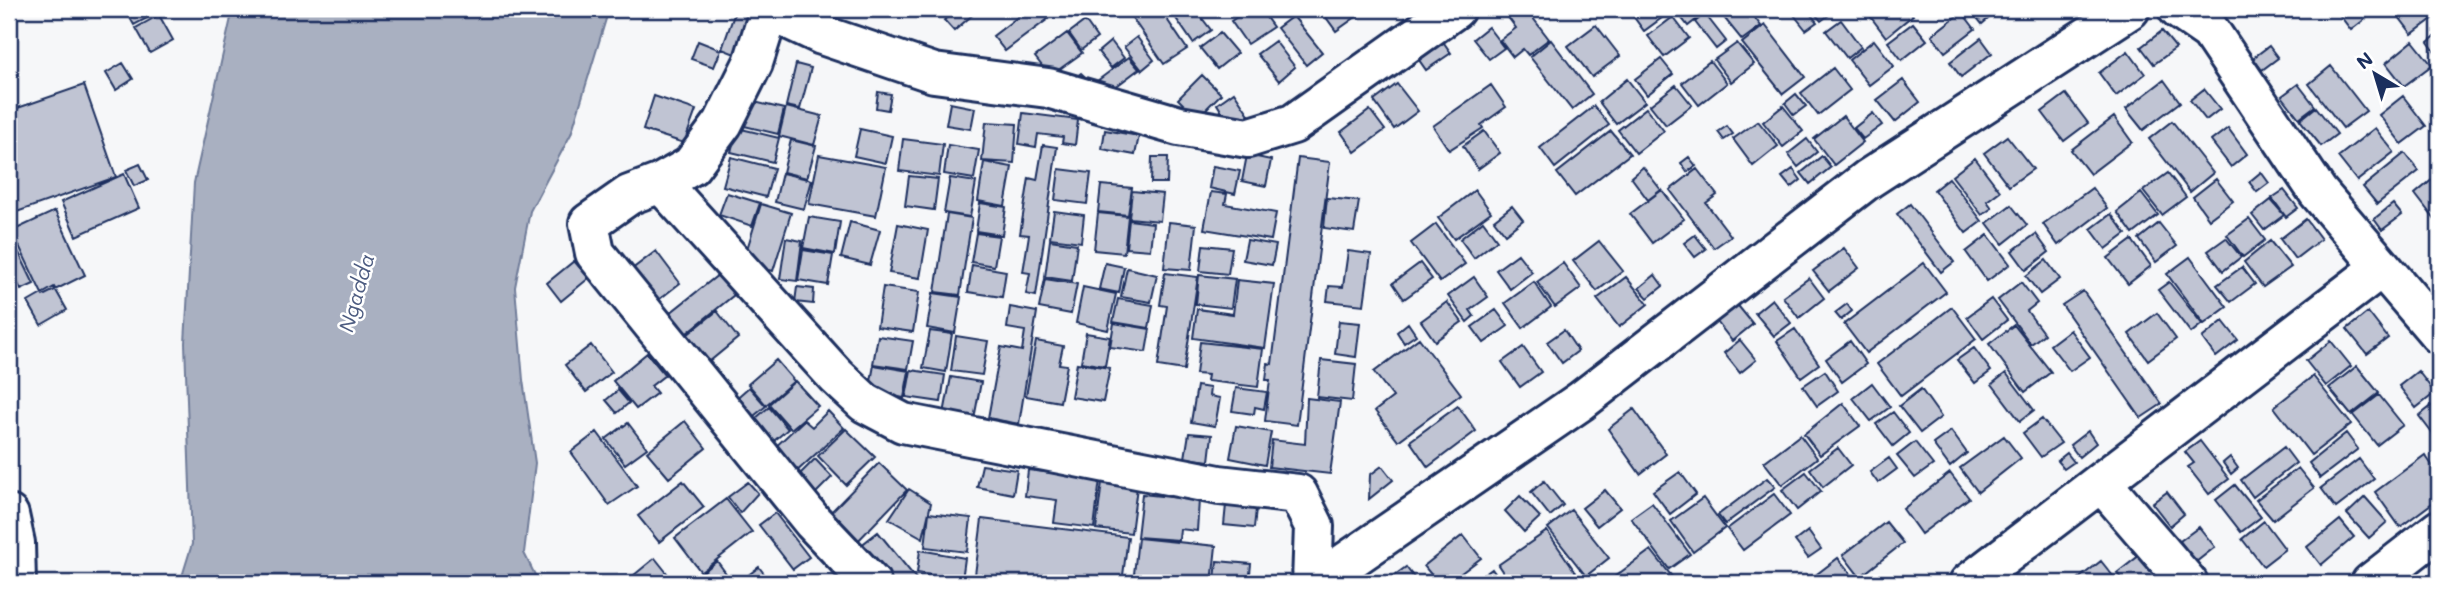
<svg xmlns="http://www.w3.org/2000/svg" width="2448" height="592" viewBox="0 0 2448 592" font-family="Mali,sans-serif">
  <style>
    .water { fill: #a9b0c1; stroke: #707c99; stroke-width: 2 }
    .building { fill: #c0c4d3; stroke: #1b2f5e; stroke-width: 2 }
    .lines { fill: none; stroke-linecap: round; stroke-linejoin: round }
    .street-casing { stroke: #1b2f5e; stroke-width: 44 }
    .street { stroke: #fff; stroke-width: 38 }
    .labels { text-anchor: middle; stroke-width: 5; stroke-linejoin: round; paint-order: stroke }
    .water-label { font-size: 21px; font-style: italic; fill: #4d5c81; stroke: #fff }
  </style>
  <rect width="100%" height="100%" fill="#f6f7f9"/>
  <filter id="ink" filterUnits="userSpaceOnUse"><feTurbulence type="fractalNoise" baseFrequency=".0143" numOctaves="2"/><feDisplacementMap in="SourceGraphic" scale="14" xChannelSelector="R" yChannelSelector="G"/><feConvolveMatrix kernelMatrix="1 2 1 2 8 2 1 2 1" color-interpolation-filters="sRGB"/></filter>
  <g filter="url(#ink)">
    <!-- water -->
    <path class="water" d="M 233,9 L 609,9 L 571,134 L 530,211 L 515,287 L 523,380 L 535,463 L 524,553 L 539,583 L 180,583 L 192,544 L 185,343 L 194,183 Z"/>
    <!-- building -->
    <path class="building" d="M 125,9 L 164,9 L 134,25 Z
      M 736,9 L 759,17 L 745,58 L 722,49 Z
      M 958,9 L 977,11 L 954,31 L 944,20 Z
      M 1028,9 L 1040,9 L 1048,19 L 1005,51 L 993,36 Z
      M 1126,9 L 1160,9 L 1187,49 L 1164,64 Z
      M 1180,9 L 1195,9 L 1211,30 L 1193,43 L 1173,14 Z
      M 1249,9 L 1260,9 L 1273,27 L 1247,44 L 1231,21 Z
      M 1320,9 L 1367,9 L 1336,31 Z
      M 1516,9 L 1526,9 L 1549,39 L 1528,55 L 1523,49 L 1513,57 L 1500,40 L 1516,28 L 1507,16 Z
      M 1628,9 L 1674,9 L 1644,31 Z
      M 1682,9 L 1710,9 L 1688,26 L 1677,12 Z
      M 1717,9 L 1748,9 L 1761,26 L 1742,40 Z
      M 1806,9 L 1817,22 L 1806,30 L 1790,10 Z
      M 1811,9 L 1837,9 L 1821,21 Z
      M 1879,9 L 1908,9 L 1913,15 L 1886,37 L 1870,16 Z
      M 1970,9 L 1992,9 L 1995,13 L 1982,24 Z
      M 2335,9 L 2376,9 L 2377,10 L 2351,30 Z
      M 2402,9 L 2439,9 L 2439,14 L 2412,34 L 2396,13 Z
      M 1962,12 L 1975,29 L 1945,52 L 1932,35 Z
      M 1705,14 L 1726,41 L 1716,49 L 1695,22 Z
      M 159,15 L 173,40 L 150,53 L 136,28 Z
      M 1293,16 L 1322,52 L 1306,65 L 1277,28 Z
      M 1673,17 L 1689,38 L 1664,57 L 1648,36 Z
      M 1841,20 L 1861,47 L 1847,58 L 1826,31 Z
      M 1085,21 L 1097,38 L 1081,50 L 1069,33 Z
      M 1913,23 L 1927,40 L 1902,60 L 1888,42 Z
      M 1596,25 L 1620,56 L 1592,77 L 1568,46 Z
      M 1765,25 L 1805,77 L 1783,94 L 1742,43 Z
      M 1488,27 L 1504,48 L 1489,59 L 1473,39 Z
      M 2162,31 L 2176,48 L 2154,64 L 2141,47 Z
      M 1067,33 L 1082,53 L 1050,76 L 1035,57 Z
      M 1220,33 L 1237,53 L 1217,69 L 1200,48 Z
      M 1437,33 L 1451,53 L 1426,70 L 1412,50 Z
      M 2439,33 L 2439,57 L 2428,42 Z
      M 1137,37 L 1154,60 L 1142,70 L 1124,47 Z
      M 1981,38 L 1992,53 L 1961,77 L 1950,62 Z
      M 1551,40 L 1592,94 L 1572,110 L 1530,57 Z
      M 1874,40 L 1894,66 L 1869,85 L 1849,60 Z
      M 698,41 L 721,50 L 714,67 L 691,59 Z
      M 1111,41 L 1124,58 L 1111,68 L 1098,52 Z
      M 1275,41 L 1295,67 L 1279,81 L 1257,54 Z
      M 2413,41 L 2432,65 L 2404,86 L 2386,63 Z
      M 1737,43 L 1754,64 L 1731,82 L 1714,60 Z
      M 2269,46 L 2278,58 L 2262,70 L 2253,58 Z
      M 2128,51 L 2145,74 L 2116,96 L 2099,73 Z
      M 1129,57 L 1139,69 L 1102,97 L 1072,80 L 1081,73 L 1093,84 Z
      M 1661,59 L 1673,74 L 1647,95 L 1635,79 Z
      M 1710,61 L 1727,83 L 1699,105 L 1682,83 Z
      M 123,63 L 133,79 L 116,90 L 106,73 Z
      M 796,64 L 811,68 L 800,109 L 786,106 Z
      M 2331,66 L 2366,111 L 2343,128 L 2309,84 Z
      M 1833,68 L 1850,90 L 1818,115 L 1801,93 Z
      M 1202,75 L 1221,94 L 1197,118 L 1178,99 Z
      M 1627,79 L 1645,102 L 1616,124 L 1599,102 Z
      M 1903,80 L 1920,102 L 1895,122 L 1877,100 Z
      M 2164,80 L 2180,102 L 2143,130 L 2126,109 Z
      M 1397,84 L 1418,111 L 1394,129 L 1374,101 Z
      M 2298,84 L 2315,106 L 2299,118 L 2282,96 Z
      M 84,85 L 116,177 L 14,213 L 9,197 L 9,111 Z
      M 1491,85 L 1506,107 L 1481,125 L 1483,128 L 1449,150 L 1433,126 Z
      M 1676,85 L 1692,105 L 1666,125 L 1650,105 Z
      M 2204,89 L 2220,109 L 2206,120 L 2190,100 Z
      M 878,92 L 891,94 L 888,110 L 876,108 Z
      M 1234,92 L 1250,116 L 1232,128 L 1217,104 Z
      M 1796,94 L 1806,106 L 1794,115 L 1785,103 Z
      M 2066,94 L 2088,123 L 2064,141 L 2042,112 Z
      M 654,96 L 696,110 L 684,143 L 643,130 Z
      M 2403,96 L 2426,126 L 2402,144 L 2379,115 Z
      M 746,100 L 784,109 L 778,134 L 740,125 Z
      M 950,103 L 975,108 L 971,129 L 946,125 Z
      M 1594,106 L 1609,125 L 1555,168 L 1540,148 Z
      M 1783,106 L 1803,131 L 1783,147 L 1763,122 Z
      M 786,107 L 822,116 L 814,145 L 779,136 Z
      M 2316,107 L 2337,134 L 2321,146 L 2300,120 Z
      M 1646,108 L 1664,131 L 1636,153 L 1618,130 Z
      M 1370,110 L 1385,130 L 1355,152 L 1341,132 Z
      M 1023,113 L 1078,120 L 1075,145 L 1062,143 L 1063,137 L 1038,134 L 1036,147 L 1019,144 Z
      M 1873,113 L 1882,125 L 1863,139 L 1854,128 Z
      M 1843,116 L 1863,142 L 1834,165 L 1814,139 Z
      M 2114,117 L 2132,142 L 2090,174 L 2071,150 Z
      M 1758,121 L 1778,146 L 1753,166 L 1733,139 Z
      M 2172,121 L 2213,173 L 2190,192 L 2149,139 Z
      M 986,122 L 1017,124 L 1014,163 L 982,161 Z
      M 1727,126 L 1733,134 L 1724,140 L 1718,132 Z
      M 737,128 L 779,138 L 773,162 L 731,152 Z
      M 2228,128 L 2247,154 L 2231,167 L 2211,141 Z
      M 2375,128 L 2394,152 L 2357,181 L 2338,157 Z
      M 860,129 L 892,136 L 886,163 L 854,156 Z
      M 1105,130 L 1139,136 L 1135,155 L 1102,149 Z
      M 1484,131 L 1500,153 L 1478,169 L 1463,146 Z
      M 1611,131 L 1630,154 L 1575,196 L 1557,173 Z
      M 2007,136 L 2033,169 L 2009,186 L 1984,153 Z
      M 903,139 L 943,144 L 939,176 L 899,171 Z
      M 1807,139 L 1817,152 L 1798,167 L 1788,154 Z
      M 791,140 L 816,146 L 807,178 L 783,172 Z
      M 948,145 L 979,150 L 974,179 L 944,174 Z
      M 1043,145 L 1057,147 L 1036,296 L 1026,294 L 1030,273 L 1023,272 L 1029,235 L 1020,234 L 1029,178 L 1037,180 Z
      M 2405,153 L 2419,171 L 2377,204 L 2363,187 Z
      M 819,155 L 886,167 L 876,216 L 809,204 Z
      M 1247,155 L 1271,160 L 1266,186 L 1242,181 Z
      M 1822,156 L 1831,167 L 1810,184 L 1801,173 Z
      M 731,157 L 774,168 L 766,197 L 723,186 Z
      M 1152,157 L 1168,157 L 1167,183 L 1151,183 Z
      M 1689,157 L 1696,166 L 1687,172 L 1681,163 Z
      M 1298,158 L 1330,162 L 1297,425 L 1265,421 L 1270,380 L 1266,380 L 1268,363 L 1272,364 Z
      M 1975,158 L 2000,191 L 1987,201 L 1992,208 L 1982,215 L 1952,176 Z
      M 984,162 L 1012,167 L 1005,206 L 978,201 Z
      M 140,164 L 148,180 L 134,186 L 126,170 Z
      M 1213,166 L 1240,171 L 1235,194 L 1209,188 Z
      M 1643,167 L 1661,190 L 1648,200 L 1631,177 Z
      M 1059,169 L 1091,173 L 1087,204 L 1055,200 Z
      M 1697,169 L 1717,195 L 1706,203 L 1731,236 L 1714,248 L 1670,190 Z
      M 1793,169 L 1801,180 L 1791,188 L 1782,177 Z
      M 2261,172 L 2269,183 L 2257,192 L 2249,182 Z
      M 782,173 L 812,180 L 804,209 L 775,202 Z
      M 2168,173 L 2186,197 L 2162,215 L 2143,191 Z
      M 124,174 L 139,208 L 76,236 L 61,202 Z
      M 2439,174 L 2439,225 L 2415,194 Z
      M 909,176 L 938,179 L 934,210 L 905,206 Z
      M 950,178 L 976,182 L 970,217 L 944,213 Z
      M 1949,178 L 1982,221 L 1966,233 L 1934,190 Z
      M 2216,179 L 2233,201 L 2209,219 L 2193,197 Z
      M 1101,185 L 1132,188 L 1128,215 L 1098,212 Z
      M 2092,188 L 2107,208 L 2058,245 L 2043,224 Z
      M 1475,190 L 1491,212 L 1454,239 L 1438,218 Z
      M 1662,190 L 1684,219 L 1652,243 L 1630,214 Z
      M 2284,190 L 2298,208 L 2286,217 L 2272,198 Z
      M 1132,191 L 1163,194 L 1160,221 L 1129,218 Z
      M 1211,192 L 1227,194 L 1225,204 L 1276,213 L 1271,240 L 1204,229 Z
      M 727,193 L 760,203 L 752,226 L 719,215 Z
      M 2141,193 L 2158,215 L 2133,234 L 2117,212 Z
      M 1327,198 L 1359,201 L 1354,232 L 1324,228 Z
      M 2271,200 L 2284,215 L 2264,230 L 2252,215 Z
      M 980,203 L 1006,207 L 1002,235 L 976,231 Z
      M 761,204 L 791,213 L 773,271 L 743,262 Z
      M 1910,204 L 1954,262 L 1941,272 L 1897,214 Z
      M 2393,204 L 2402,215 L 2382,230 L 2374,219 Z
      M 2011,205 L 2027,225 L 2003,244 L 1987,223 Z
      M 1512,206 L 1523,220 L 1505,234 L 1494,220 Z
      M 55,211 L 85,275 L 43,296 L 12,231 Z
      M 1054,211 L 1084,215 L 1081,242 L 1050,238 Z
      M 1098,213 L 1128,216 L 1124,253 L 1094,250 Z
      M 947,214 L 972,218 L 960,295 L 935,292 Z
      M 2111,214 L 2126,234 L 2106,249 L 2091,229 Z
      M 809,217 L 840,222 L 835,254 L 803,248 Z
      M 2249,219 L 2265,240 L 2243,257 L 2227,235 Z
      M 2306,219 L 2321,239 L 2295,259 L 2280,239 Z
      M 1129,220 L 1153,223 L 1150,250 L 1126,248 Z
      M 1483,221 L 1497,240 L 1474,258 L 1460,239 Z
      M 850,222 L 880,230 L 870,265 L 841,258 Z
      M 1169,222 L 1196,225 L 1191,270 L 1164,268 Z
      M 2159,223 L 2177,246 L 2156,262 L 2139,239 Z
      M 898,224 L 928,230 L 920,278 L 889,273 Z
      M 1436,224 L 1465,264 L 1440,282 L 1411,243 Z
      M 976,233 L 999,236 L 994,266 L 971,262 Z
      M 2036,234 L 2049,252 L 2026,270 L 2012,251 Z
      M 1695,235 L 1706,249 L 1695,257 L 1684,243 Z
      M 1988,235 L 2010,264 L 1987,281 L 1966,252 Z
      M 786,238 L 802,241 L 797,281 L 780,279 Z
      M 2226,238 L 2241,257 L 2223,271 L 2208,251 Z
      M 1050,240 L 1077,244 L 1072,281 L 1045,277 Z
      M 1247,240 L 1276,245 L 1272,265 L 1243,260 Z
      M 2132,240 L 2151,266 L 2128,284 L 2108,258 Z
      M 1599,241 L 1623,271 L 1597,291 L 1573,261 Z
      M 2270,241 L 2291,267 L 2263,287 L 2244,262 Z
      M 1203,245 L 1232,248 L 1228,274 L 1200,271 Z
      M 1844,248 L 1859,268 L 1829,291 L 1813,271 Z
      M 803,250 L 833,255 L 828,285 L 798,280 Z
      M 18,251 L 34,284 L 21,290 L 9,264 L 9,255 Z
      M 656,251 L 680,283 L 652,305 L 627,273 Z
      M 1348,251 L 1371,254 L 1364,305 L 1327,301 L 1329,286 L 1343,287 Z
      M 1518,254 L 1532,272 L 1510,289 L 1496,270 Z
      M 2190,257 L 2227,307 L 2204,324 L 2167,274 Z
      M 2046,260 L 2060,279 L 2040,294 L 2026,276 Z
      M 574,261 L 589,278 L 561,301 L 547,283 Z
      M 1105,263 L 1124,267 L 1119,293 L 1099,289 Z
      M 1420,263 L 1432,279 L 1404,299 L 1393,283 Z
      M 1563,263 L 1581,288 L 1555,307 L 1537,282 Z
      M 1924,263 L 1946,292 L 1866,353 L 1844,324 Z
      M 972,265 L 1006,271 L 1002,297 L 968,292 Z
      M 2242,267 L 2255,284 L 2231,302 L 2217,285 Z
      M 1127,268 L 1157,275 L 1151,302 L 1121,297 Z
      M 1165,273 L 1198,277 L 1184,370 L 1158,366 L 1167,306 L 1160,305 Z
      M 718,275 L 734,295 L 682,337 L 665,317 Z
      M 1199,275 L 1235,279 L 1231,308 L 1196,304 Z
      M 1655,275 L 1663,286 L 1648,298 L 1639,288 Z
      M 1474,277 L 1488,297 L 1470,310 L 1474,316 L 1467,322 L 1448,296 Z
      M 1626,277 L 1648,304 L 1619,327 L 1597,299 Z
      M 1809,278 L 1824,298 L 1799,318 L 1783,297 Z
      M 1045,279 L 1077,284 L 1071,314 L 1039,308 Z
      M 1237,280 L 1274,284 L 1265,348 L 1193,338 L 1197,309 L 1233,314 Z
      M 1534,282 L 1551,307 L 1523,328 L 1505,303 Z
      M 2021,282 L 2037,303 L 2027,311 L 2044,334 L 2031,344 L 1998,300 Z
      M 2169,282 L 2202,324 L 2191,333 L 2158,290 Z
      M 54,287 L 67,310 L 41,325 L 28,302 Z
      M 797,287 L 814,289 L 813,304 L 795,302 Z
      M 883,287 L 919,292 L 913,332 L 877,327 Z
      M 1083,287 L 1116,294 L 1108,330 L 1076,323 Z
      M 2083,291 L 2162,404 L 2141,418 L 2062,305 Z
      M 933,293 L 961,297 L 955,333 L 927,328 Z
      M 1118,299 L 1153,305 L 1149,328 L 1113,322 Z
      M 1772,299 L 1791,323 L 1774,336 L 1755,313 Z
      M 1991,299 L 2007,320 L 1983,339 L 1967,317 Z
      M 1447,302 L 1462,322 L 1435,341 L 1421,321 Z
      M 1735,302 L 1753,324 L 1732,341 L 1714,318 Z
      M 1847,304 L 1852,311 L 1841,320 L 1835,313 Z
      M 1010,307 L 1037,312 L 1019,424 L 988,418 L 1001,347 L 1022,351 L 1025,331 L 1007,328 Z
      M 1952,307 L 1976,339 L 1901,396 L 1877,364 Z
      M 1496,310 L 1508,326 L 1484,343 L 1472,327 Z
      M 717,311 L 738,338 L 704,366 L 682,339 Z
      M 2368,312 L 2388,338 L 2367,354 L 2347,329 Z
      M 2157,313 L 2176,339 L 2148,360 L 2129,334 Z
      M 1339,321 L 1360,323 L 1356,357 L 1335,354 Z
      M 2223,321 L 2238,340 L 2216,357 L 2202,338 Z
      M 1114,323 L 1150,329 L 1146,352 L 1110,347 Z
      M 1408,323 L 1416,335 L 1404,343 L 1397,332 Z
      M 2014,325 L 2051,372 L 2025,392 L 1989,344 Z
      M 1795,329 L 1819,364 L 1801,377 L 1777,341 Z
      M 1564,330 L 1578,351 L 1562,363 L 1547,342 Z
      M 2070,330 L 2090,357 L 2070,371 L 2050,345 Z
      M 930,331 L 952,334 L 946,372 L 923,368 Z
      M 1086,333 L 1110,337 L 1105,366 L 1081,362 Z
      M 878,336 L 913,341 L 908,369 L 873,364 Z
      M 956,336 L 988,341 L 982,375 L 951,371 Z
      M 1419,338 L 1461,394 L 1398,441 L 1375,411 L 1393,397 L 1374,372 Z
      M 1740,340 L 1756,360 L 1740,373 L 1724,353 Z
      M 1036,341 L 1063,346 L 1059,364 L 1067,365 L 1060,402 L 1026,396 Z
      M 1850,341 L 1866,364 L 1842,382 L 1826,359 Z
      M 2331,341 L 2351,366 L 2326,386 L 2306,361 Z
      M 1200,342 L 1263,349 L 1258,387 L 1207,381 L 1208,375 L 1196,374 Z
      M 591,345 L 612,372 L 586,392 L 565,365 Z
      M 1523,347 L 1541,372 L 1520,387 L 1502,362 Z
      M 1974,348 L 1991,371 L 1975,383 L 1957,360 Z
      M 647,353 L 665,375 L 651,386 L 657,393 L 636,409 L 613,381 Z
      M 776,360 L 794,381 L 766,405 L 748,384 Z
      M 1321,360 L 1356,364 L 1352,401 L 1317,397 Z
      M 1077,363 L 1110,368 L 1103,402 L 1071,397 Z
      M 874,365 L 909,371 L 904,398 L 869,392 Z
      M 2357,366 L 2379,393 L 2351,415 L 2329,388 Z
      M 911,370 L 945,375 L 941,402 L 906,397 Z
      M 1825,371 L 1838,391 L 1817,406 L 1803,386 Z
      M 2418,371 L 2435,393 L 2416,408 L 2399,386 Z
      M 2006,373 L 2034,410 L 2020,421 L 1992,384 Z
      M 2313,376 L 2351,424 L 2311,455 L 2274,407 Z
      M 951,377 L 981,382 L 973,424 L 943,419 Z
      M 795,381 L 818,406 L 791,429 L 769,404 Z
      M 1872,383 L 1890,407 L 1871,421 L 1853,398 Z
      M 1197,386 L 1210,388 L 1209,396 L 1220,398 L 1215,426 L 1191,422 Z
      M 749,387 L 766,406 L 749,420 L 733,401 Z
      M 1236,388 L 1267,392 L 1264,409 L 1255,407 L 1254,414 L 1232,411 Z
      M 1921,389 L 1941,417 L 1920,433 L 1899,406 Z
      M 618,390 L 629,403 L 617,413 L 606,400 Z
      M 2379,395 L 2403,425 L 2377,445 L 2353,415 Z
      M 1307,398 L 1340,402 L 1330,474 L 1269,467 L 1272,440 L 1305,444 Z
      M 2439,400 L 2439,433 L 2435,437 L 2419,416 Z
      M 1843,403 L 1860,426 L 1820,455 L 1804,434 Z
      M 1458,406 L 1476,431 L 1428,467 L 1410,441 Z
      M 769,407 L 788,429 L 768,446 L 749,424 Z
      M 1634,409 L 1666,454 L 1640,474 L 1608,429 Z
      M 828,411 L 844,428 L 794,474 L 772,450 L 804,420 L 812,427 Z
      M 1893,412 L 1909,433 L 1893,446 L 1876,424 Z
      M 2042,419 L 2061,443 L 2041,457 L 2023,433 Z
      M 685,421 L 706,448 L 669,478 L 647,452 Z
      M 628,423 L 647,448 L 625,464 L 606,439 Z
      M 1236,426 L 1271,432 L 1265,465 L 1230,458 Z
      M 846,429 L 875,457 L 846,485 L 818,456 Z
      M 1951,431 L 1967,453 L 1950,467 L 1933,444 Z
      M 2088,431 L 2096,443 L 2079,457 L 2070,445 Z
      M 597,432 L 637,486 L 609,505 L 571,452 Z
      M 1189,433 L 1212,435 L 1209,461 L 1185,458 Z
      M 2346,433 L 2358,449 L 2320,478 L 2309,463 Z
      M 1800,435 L 1817,458 L 1782,485 L 1764,462 Z
      M 2004,436 L 2021,458 L 1978,492 L 1960,468 Z
      M 2200,441 L 2229,479 L 2209,494 L 2188,467 L 2194,463 L 2185,452 Z
      M 1915,442 L 1933,465 L 1915,478 L 1897,456 Z
      M 2284,447 L 2296,463 L 2253,497 L 2241,480 Z
      M 1838,448 L 1851,465 L 1823,487 L 1810,469 Z
      M 2067,453 L 2074,462 L 2064,469 L 2057,461 Z
      M 2425,455 L 2439,475 L 2439,498 L 2400,527 L 2375,492 Z
      M 2230,457 L 2238,468 L 2231,474 L 2223,463 Z
      M 1889,458 L 1897,469 L 1878,483 L 1870,472 Z
      M 815,459 L 832,477 L 811,498 L 794,480 Z
      M 2359,459 L 2374,479 L 2336,508 L 2321,488 Z
      M 879,463 L 907,490 L 854,545 L 826,517 Z
      M 982,465 L 1017,470 L 1013,494 L 977,487 Z
      M 1382,466 L 1393,480 L 1369,499 L 1370,475 Z
      M 2298,468 L 2314,488 L 2273,520 L 2256,500 Z
      M 1028,470 L 1100,479 L 1094,528 L 1054,523 L 1057,500 L 1025,496 Z
      M 1680,472 L 1696,494 L 1670,514 L 1653,491 Z
      M 1806,472 L 1821,491 L 1797,510 L 1782,490 Z
      M 1950,473 L 1969,498 L 1921,534 L 1903,509 Z
      M 1767,478 L 1775,487 L 1725,524 L 1718,515 Z
      M 683,481 L 704,507 L 659,542 L 638,516 Z
      M 1544,481 L 1563,505 L 1550,516 L 1531,492 Z
      M 748,482 L 758,493 L 740,513 L 728,497 Z
      M 1102,482 L 1137,487 L 1131,533 L 1096,529 Z
      M 2235,485 L 2261,517 L 2241,532 L 2216,500 Z
      M 909,489 L 931,503 L 923,538 L 889,519 Z
      M 1605,490 L 1620,508 L 1597,526 L 1582,508 Z
      M 2167,492 L 2184,514 L 2170,526 L 2152,503 Z
      M 1142,494 L 1199,500 L 1197,531 L 1180,529 L 1179,540 L 1137,537 Z
      M 1774,494 L 1790,515 L 1743,550 L 1727,529 Z
      M 1520,496 L 1540,517 L 1524,532 L 1505,511 Z
      M 2365,497 L 2387,522 L 2369,538 L 2347,514 Z
      M 1703,498 L 1725,528 L 1693,552 L 1671,521 Z
      M 726,499 L 752,532 L 701,572 L 675,538 Z
      M 1652,503 L 1690,554 L 1669,569 L 1631,518 Z
      M 1226,505 L 1256,509 L 1254,528 L 1224,525 Z
      M 1571,510 L 1609,558 L 1586,576 L 1548,528 Z
      M 775,513 L 809,557 L 793,569 L 759,525 Z
      M 929,513 L 971,518 L 967,552 L 925,547 Z
      M 982,519 L 1128,537 L 1122,583 L 974,583 Z
      M 2340,520 L 2354,537 L 2321,565 L 2307,547 Z
      M 2264,521 L 2285,549 L 2263,566 L 2242,539 Z
      M 1886,522 L 1903,543 L 1860,577 L 1843,555 Z
      M 2199,527 L 2215,547 L 2196,562 L 2180,541 Z
      M 1547,531 L 1583,583 L 1510,583 L 1498,565 Z
      M 1808,531 L 1821,549 L 1808,558 L 1795,541 Z
      M 878,532 L 918,581 L 918,583 L 883,583 L 855,550 Z
      M 1463,535 L 1481,558 L 1448,583 L 1438,583 L 1424,566 Z
      M 1138,538 L 1216,546 L 1212,583 L 1133,583 Z
      M 920,550 L 965,558 L 962,580 L 917,573 Z
      M 1651,550 L 1677,583 L 1606,583 Z
      M 2140,555 L 2159,579 L 2153,583 L 2125,583 L 2117,573 Z
      M 655,558 L 671,578 L 665,583 L 641,583 L 634,575 Z
      M 1838,558 L 1856,580 L 1852,583 L 1823,583 L 1817,574 Z
      M 717,561 L 733,583 L 689,583 Z
      M 1217,561 L 1251,564 L 1249,583 L 1215,580 Z
      M 2101,561 L 2117,581 L 2073,583 Z
      M 759,567 L 771,583 L 738,583 Z
      M 1406,567 L 1418,583 L 1384,583 Z
      M 1492,569 L 1502,583 L 1473,583 Z"/>
    <g class="lines">
      <defs>
        <path id="street" d="M 770,9 L 753,63 L 723,123 L 691,166 L 661,183 L 629,195 L 589,223 L 595,253 L 813,522 L 871,583
          M 2178,9 L 2210,31 L 2318,192 L 2439,334
          M 769,10 L 822,35 L 934,73 L 1048,88 L 1179,126 L 1248,138 L 1293,124 L 1455,9
          M 661,183 L 836,376 L 865,403 L 903,423 L 1219,485 L 1298,494 L 1314,526 L 1312,583
          M 2101,482 L 2188,583
          M 9,515 L 15,543 L 16,583
          M 1316,583 L 1581,401 L 1868,179 L 2130,9
          M 1969,583 L 2382,267
          M 2371,583 L 2439,530"/>
      </defs>
      <!-- street casing -->
      <use href="#street" class="street-casing"/>
      <!-- street -->
      <use href="#street" class="street"/>
    </g>
  </g>
  <g class="labels">
    <!-- water labels -->
    <g class="water-label">
      <text transform="translate(357 293) rotate(-74)" y="7">Ngadda</text>
    </g>
  </g>
  <!-- margin -->
  <rect width="2448" height="592" fill="none" stroke="#fff" stroke-width="35"/>
  <rect x="18" y="18" width="2413" height="557" fill="none" stroke="#1b2f5e" stroke-width="2.5" filter="url(#ink)"/>
  <!-- north arrow -->
  <g transform="translate(2375 74) rotate(322)" stroke="#ffffff" stroke-width="5" paint-order="stroke">
  <path d="M0-5L12 26L0 18L-12 26Z" fill="#1b2f5e"/>
  <text y="-10" font-size="19" font-weight="bold" text-anchor="middle" fill="#1b2f5e">N</text>
  </g>
</svg>
